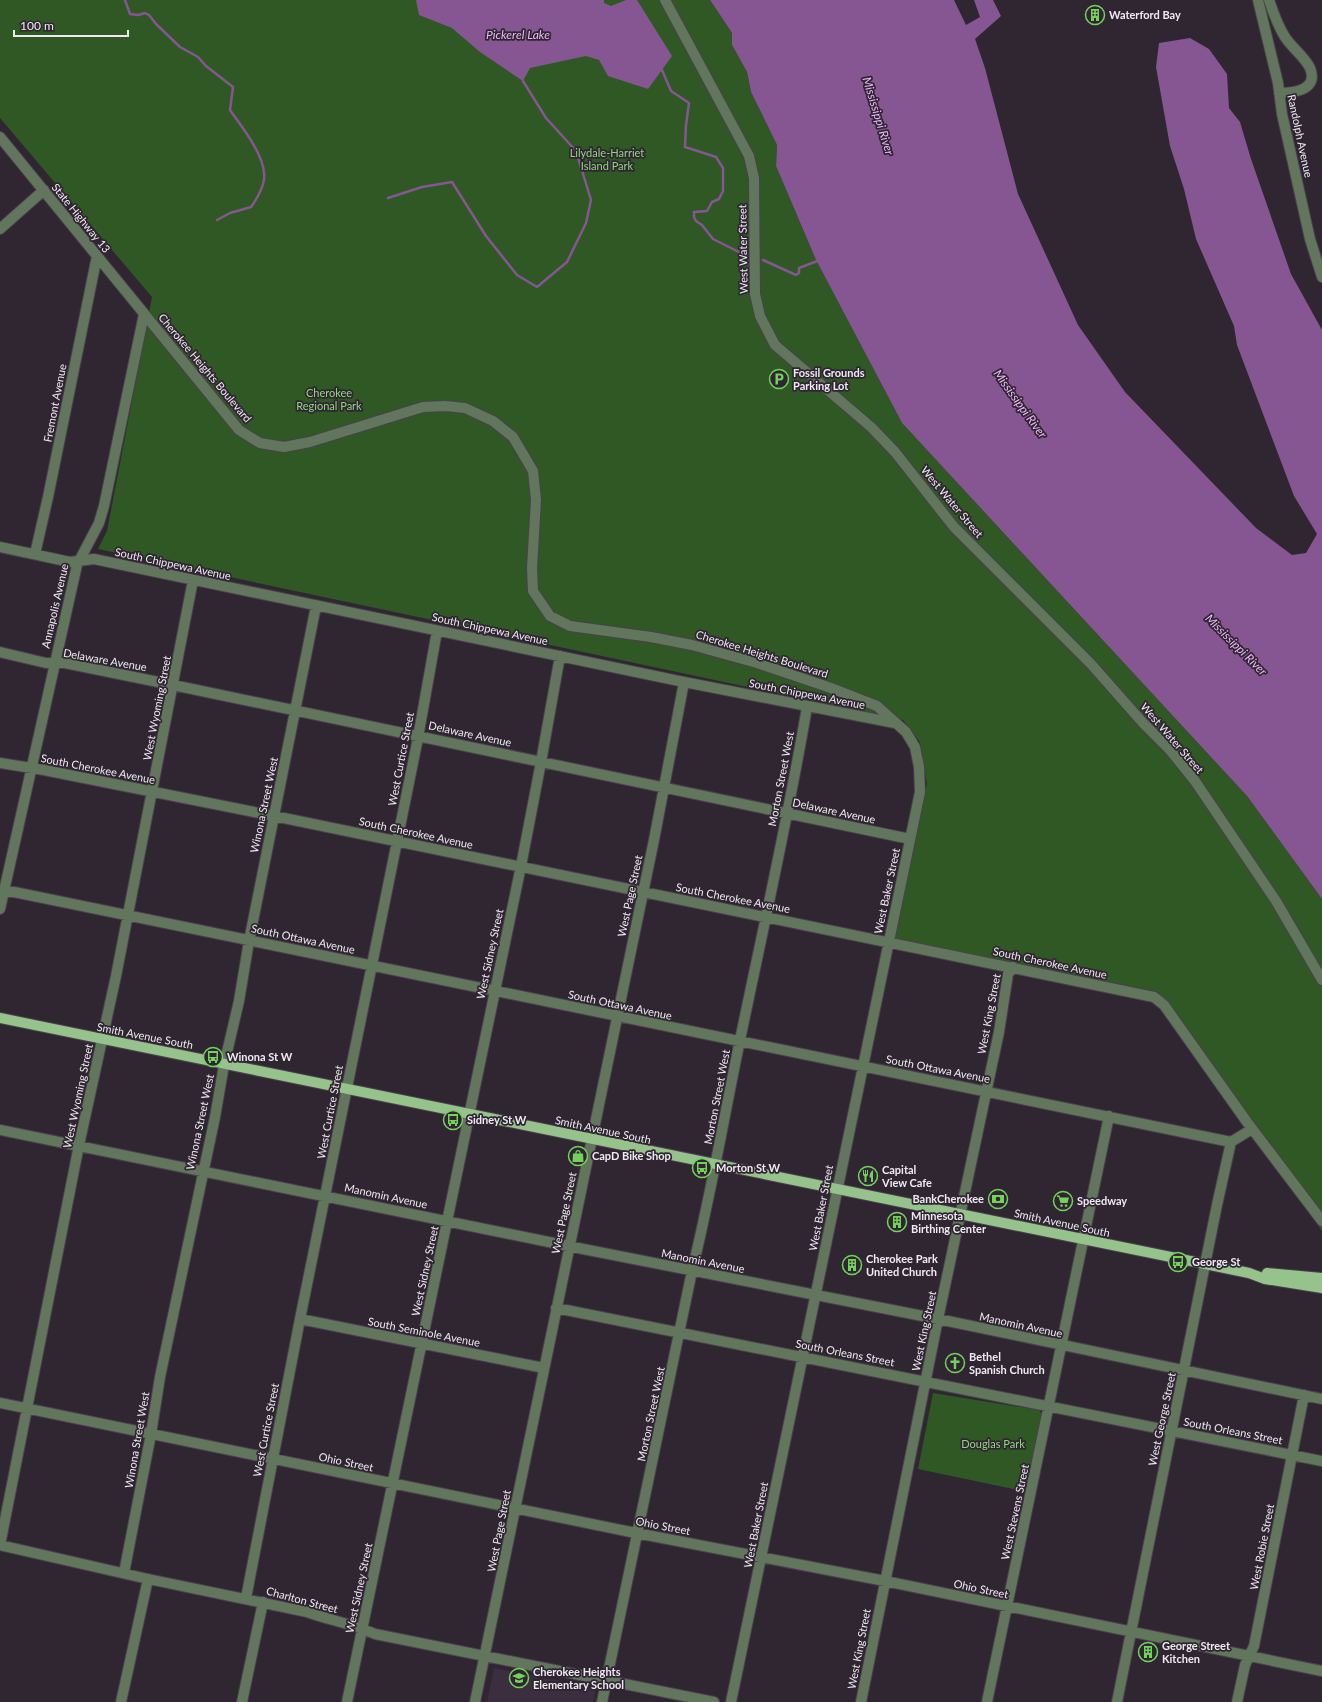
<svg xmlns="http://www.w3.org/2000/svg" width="1322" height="1702" viewBox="0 0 1322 1702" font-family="Lato,sans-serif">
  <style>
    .built { fill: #3b2e3f }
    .green { fill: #305825 }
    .water { fill: #855691 }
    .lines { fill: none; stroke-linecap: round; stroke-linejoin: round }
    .stream { stroke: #855691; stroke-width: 2.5 }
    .minor-casing { stroke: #4a414d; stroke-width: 12 }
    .major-casing { stroke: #4a414d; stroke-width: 12 }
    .minor { stroke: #61765c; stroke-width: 10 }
    .major { stroke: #96c28b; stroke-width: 10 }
    .labels { text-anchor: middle; stroke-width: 3.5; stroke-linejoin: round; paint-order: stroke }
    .poi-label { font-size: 11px; font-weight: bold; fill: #efe9f1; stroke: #2f2632; text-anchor: start }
    .street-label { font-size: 11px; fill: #efe9f1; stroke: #2f2632 }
    .park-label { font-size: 11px; fill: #91d580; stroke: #2f2632 }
    .water-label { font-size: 12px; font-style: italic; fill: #eeb8fb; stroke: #2f2632 }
  </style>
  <rect width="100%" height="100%" fill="#2f2632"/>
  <!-- built -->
  <path class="built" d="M 494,1668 L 596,1688 L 593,1702 L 487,1702 Z"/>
  <!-- green -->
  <path class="green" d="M 0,0 L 710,0 L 732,33 L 732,45 L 747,72 L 751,92 L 777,145 L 776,166 L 816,260 L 902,423 L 1247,796 L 1322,899 L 1322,1231 L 1158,992 L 895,939 L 927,784 L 920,742 L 903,720 L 98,549 L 107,531 L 152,297 L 0,118 Z
    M 933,1393 L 1039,1410 L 1042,1414 L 1027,1492 L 918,1469 Z"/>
  <!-- water -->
  <path class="water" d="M 416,0 L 604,0 L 604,3 L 611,6 L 626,0 L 637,0 L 672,56 L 648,89 L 608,76 L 599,60 L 586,56 L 530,68 L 523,81 L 480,52 L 452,28 L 419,15 Z
    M 710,0 L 954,0 L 966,25 L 980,17 L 974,0 L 993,0 L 1001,16 L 975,39 L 985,68 L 1018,194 L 1078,325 L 1125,392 L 1256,528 L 1292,555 L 1306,553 L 1317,534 L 1294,496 L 1237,345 L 1234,326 L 1196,239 L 1184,189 L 1170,146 L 1156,67 L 1159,43 L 1190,38 L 1209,49 L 1227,74 L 1229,108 L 1240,122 L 1251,159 L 1291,274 L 1322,330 L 1322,899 L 1247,796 L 902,423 L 816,260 L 776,166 L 777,145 L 751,92 L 747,72 L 732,45 L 732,33 Z"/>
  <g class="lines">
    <!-- stream -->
    <path class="stream" d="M 125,0 L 130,14 L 138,15 L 145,13 L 149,15 L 156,24 L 180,47 L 198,57 L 206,66 L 233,87 L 230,110 C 241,126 263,153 264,173 C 266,183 257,199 251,207 L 230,213 L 217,220
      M 662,70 L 671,91 L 689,103 L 686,125 L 685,147 L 716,157 L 723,168 L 723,191 L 719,199 L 712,202 L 707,211 L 694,212 L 694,217 L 696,221 L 702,225 L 713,239 L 747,256
      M 388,198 L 422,187 L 452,182 L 486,236 L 517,275 L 537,287 L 567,262 L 586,223 L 591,200 L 576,151 L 546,118 L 523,81
      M 763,260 L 796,275 L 799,273 L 799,268 L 820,260"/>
    <defs>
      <path id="minor" d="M 665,0 L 749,156 L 754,178 L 755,294 L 760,316 L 775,345 L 871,427 L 895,452 L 954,527 L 1091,664 L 1143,723 L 1170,750 L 1195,781 L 1276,901 L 1322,980
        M 1258,0 L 1278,83 L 1282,114 L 1310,239 L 1322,277
        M 1269,0 C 1273,12 1278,26 1285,37 C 1292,48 1304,56 1310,68 C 1319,90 1294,93 1279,93
        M 0,137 L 239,430 L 260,443 L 284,447 L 310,442 L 423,407 L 445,406 L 465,408 L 493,421 L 513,437 L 533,471 L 536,500 L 532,568 L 533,591 L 550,616 L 570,626 L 651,637 L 692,645 L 757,663 L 831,688 L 877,706 L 906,732 L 915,747 L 919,767 L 920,792 L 731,1702
        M 0,229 L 44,190
        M 0,547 L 70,562 L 94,559 L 684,682 L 895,723
        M 35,554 L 48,497 L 97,256
        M 0,652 L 46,663 L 65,663 L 173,685 L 910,839
        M 0,763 L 44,770 L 274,816 L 1154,997 L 1164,1005 L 1247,1122 L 1322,1221
        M 0,891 L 14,892 L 1231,1142
        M 0,909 L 77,565 L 99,523 L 104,506 L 144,314
        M 0,1130 L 578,1248 L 938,1319 L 1322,1399
        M 1231,1142 L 1252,1129
        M 556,1308 L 1322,1461
        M 300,1319 L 544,1368
        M 0,1403 L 631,1532 L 885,1581 L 1322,1671
        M 0,1545 L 79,1145 L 116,976 L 193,580
        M 0,1545 L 148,1579 L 307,1612 C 329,1620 353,1624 375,1634 L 714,1702
        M 124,1573 L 151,1434 L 160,1377 L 215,1117 L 224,1065 L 239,1001 L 249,941 L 316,606
        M 246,1598 L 300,1319 L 417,743 L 437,631
        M 121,1702 L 148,1579
        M 242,1702 L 263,1602
        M 347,1702 L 521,866 L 541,762 L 560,656
        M 475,1702 L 654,840 L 684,682
        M 602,1702 L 692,1271 C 711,1194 724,1117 740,1040 C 763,929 788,819 807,707
        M 861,1702 L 938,1319 L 999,1032 L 1008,974 L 1013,967
        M 987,1702 L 1109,1116
        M 1117,1702 L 1217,1205 L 1231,1142
        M 1237,1702 L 1245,1665 L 1254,1646 L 1304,1395"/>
      <path id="major" d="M 0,1018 L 1249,1273 L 1265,1279 L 1322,1288
        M 1267,1273 L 1322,1278"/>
    </defs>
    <!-- minor casing -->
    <use href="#minor" class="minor-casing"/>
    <!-- major casing -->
    <use href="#major" class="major-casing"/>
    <!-- minor -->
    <use href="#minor" class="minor"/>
    <!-- major -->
    <use href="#major" class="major"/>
  </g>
  <!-- icons -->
  <defs>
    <symbol id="building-ring" viewBox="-11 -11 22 22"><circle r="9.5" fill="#2f2632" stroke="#74d25c" stroke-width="1.5"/><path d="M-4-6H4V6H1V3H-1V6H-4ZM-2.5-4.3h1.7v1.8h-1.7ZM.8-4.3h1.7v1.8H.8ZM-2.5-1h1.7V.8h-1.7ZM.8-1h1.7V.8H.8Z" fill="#74d25c"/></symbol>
    <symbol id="parking-ring" viewBox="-11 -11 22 22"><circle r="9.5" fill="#2f2632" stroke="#74d25c" stroke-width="1.5"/><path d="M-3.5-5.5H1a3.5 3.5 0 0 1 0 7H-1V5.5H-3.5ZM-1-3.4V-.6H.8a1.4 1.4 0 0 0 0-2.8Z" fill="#74d25c"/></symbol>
    <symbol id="bus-ring" viewBox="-11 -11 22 22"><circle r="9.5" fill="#2f2632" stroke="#74d25c" stroke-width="1.5"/><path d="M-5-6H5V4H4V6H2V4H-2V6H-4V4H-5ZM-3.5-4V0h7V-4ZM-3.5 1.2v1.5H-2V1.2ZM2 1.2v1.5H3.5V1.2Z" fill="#74d25c"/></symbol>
    <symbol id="shop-ring" viewBox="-11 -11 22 22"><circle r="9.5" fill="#2f2632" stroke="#74d25c" stroke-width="1.5"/><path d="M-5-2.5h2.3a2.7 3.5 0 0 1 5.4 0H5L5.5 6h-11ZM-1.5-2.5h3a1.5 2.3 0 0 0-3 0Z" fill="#74d25c"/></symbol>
    <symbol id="restaurant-ring" viewBox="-11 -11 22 22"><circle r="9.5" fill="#2f2632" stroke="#74d25c" stroke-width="1.5"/><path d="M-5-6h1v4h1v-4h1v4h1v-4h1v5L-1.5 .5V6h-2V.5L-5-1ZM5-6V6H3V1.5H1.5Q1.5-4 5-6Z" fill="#74d25c"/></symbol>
    <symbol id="bank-ring" viewBox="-11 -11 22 22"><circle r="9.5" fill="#2f2632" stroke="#74d25c" stroke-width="1.5"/><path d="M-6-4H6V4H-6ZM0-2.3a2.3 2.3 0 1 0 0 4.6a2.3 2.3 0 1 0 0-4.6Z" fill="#74d25c"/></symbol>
    <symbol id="supermarket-ring" viewBox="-11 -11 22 22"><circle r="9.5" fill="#2f2632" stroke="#74d25c" stroke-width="1.5"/><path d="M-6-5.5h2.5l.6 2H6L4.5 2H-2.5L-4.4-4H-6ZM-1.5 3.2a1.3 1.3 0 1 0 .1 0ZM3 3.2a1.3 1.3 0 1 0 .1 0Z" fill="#74d25c"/></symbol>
    <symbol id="church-ring" viewBox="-11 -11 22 22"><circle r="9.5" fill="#2f2632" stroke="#74d25c" stroke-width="1.5"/><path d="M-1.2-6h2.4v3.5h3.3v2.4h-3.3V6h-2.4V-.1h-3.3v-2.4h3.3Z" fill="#74d25c"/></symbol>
    <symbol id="school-ring" viewBox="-11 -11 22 22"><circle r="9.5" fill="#2f2632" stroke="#74d25c" stroke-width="1.5"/><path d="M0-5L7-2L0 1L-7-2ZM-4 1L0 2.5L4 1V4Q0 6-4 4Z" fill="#74d25c"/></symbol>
  </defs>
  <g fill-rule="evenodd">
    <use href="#building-ring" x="1084" y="4" width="22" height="22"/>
    <use href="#parking-ring" x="768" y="368" width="22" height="22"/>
    <use href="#bus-ring" x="202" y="1046" width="22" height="22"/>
    <use href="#bus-ring" x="442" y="1109" width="22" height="22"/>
    <use href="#shop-ring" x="567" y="1145" width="22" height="22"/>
    <use href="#bus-ring" x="691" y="1157" width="22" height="22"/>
    <use href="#restaurant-ring" x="857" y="1165" width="22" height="22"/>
    <use href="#bank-ring" x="987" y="1188" width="22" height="22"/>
    <use href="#supermarket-ring" x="1052" y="1190" width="22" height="22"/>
    <use href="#building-ring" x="886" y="1211" width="22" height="22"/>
    <use href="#bus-ring" x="1167" y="1251" width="22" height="22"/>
    <use href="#building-ring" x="841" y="1254" width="22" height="22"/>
    <use href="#church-ring" x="944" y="1352" width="22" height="22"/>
    <use href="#building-ring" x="1137" y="1641" width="22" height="22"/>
    <use href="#school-ring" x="508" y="1667" width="22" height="22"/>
  </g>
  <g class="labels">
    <!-- poi labels -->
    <g class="poi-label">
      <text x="1109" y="19">Waterford Bay</text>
      <text x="793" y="377">Fossil Grounds<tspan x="793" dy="13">Parking Lot</tspan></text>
      <text x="227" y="1061">Winona St W</text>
      <text x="467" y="1124">Sidney St W</text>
      <text x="592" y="1160">CapD Bike Shop</text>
      <text x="716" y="1172">Morton St W</text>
      <text x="882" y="1174">Capital<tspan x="882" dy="13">View Cafe</tspan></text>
      <text x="984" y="1203" text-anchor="end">BankCherokee</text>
      <text x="1077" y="1205">Speedway</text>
      <text x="911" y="1220">Minnesota<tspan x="911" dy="13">Birthing Center</tspan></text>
      <text x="866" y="1263">Cherokee Park<tspan x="866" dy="13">United Church</tspan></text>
      <text x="1192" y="1266">George St</text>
      <text x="969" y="1361">Bethel<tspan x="969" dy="13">Spanish Church</tspan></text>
      <text x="1162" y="1650">George Street<tspan x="1162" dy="13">Kitchen</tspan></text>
      <text x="533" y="1676">Cherokee Heights<tspan x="533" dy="13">Elementary School</tspan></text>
    </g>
    <!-- street labels -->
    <g class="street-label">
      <text transform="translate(1300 136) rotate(78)" y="4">Randolph Avenue</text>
      <text transform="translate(81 218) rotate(51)" y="4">State Highway 13</text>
      <text transform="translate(743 249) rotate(-91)" y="4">West Water Street</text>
      <text transform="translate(205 368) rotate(50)" y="4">Cherokee Heights Boulevard</text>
      <text transform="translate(55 403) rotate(-79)" y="4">Fremont Avenue</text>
      <text transform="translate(952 502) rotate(50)" y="4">West Water Street</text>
      <text transform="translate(173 564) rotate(12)" y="4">South Chippewa Avenue</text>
      <text transform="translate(55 606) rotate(-77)" y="4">Annapolis Avenue</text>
      <text transform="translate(490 629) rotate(12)" y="4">South Chippewa Avenue</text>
      <text transform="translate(762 654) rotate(17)" y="4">Cherokee Heights Boulevard</text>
      <text transform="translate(105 660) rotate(10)" y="4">Delaware Avenue</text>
      <text transform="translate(807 694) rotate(11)" y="4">South Chippewa Avenue</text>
      <text transform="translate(157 708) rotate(-79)" y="4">West Wyoming Street</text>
      <text transform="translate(470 734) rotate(12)" y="4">Delaware Avenue</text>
      <text transform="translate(1172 738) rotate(49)" y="4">West Water Street</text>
      <text transform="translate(401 759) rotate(-79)" y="4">West Curtice Street</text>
      <text transform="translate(98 769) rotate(11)" y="4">South Cherokee Avenue</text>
      <text transform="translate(781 779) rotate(-79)" y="4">Morton Street West</text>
      <text transform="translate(264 805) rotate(-78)" y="4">Winona Street West</text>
      <text transform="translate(834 811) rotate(12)" y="4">Delaware Avenue</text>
      <text transform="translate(416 833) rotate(12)" y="4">South Cherokee Avenue</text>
      <text transform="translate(887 891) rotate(-78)" y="4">West Baker Street</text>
      <text transform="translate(630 896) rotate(-78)" y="4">West Page Street</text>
      <text transform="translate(733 898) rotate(11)" y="4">South Cherokee Avenue</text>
      <text transform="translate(303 939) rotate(12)" y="4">South Ottawa Avenue</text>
      <text transform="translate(490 954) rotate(-78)" y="4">West Sidney Street</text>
      <text transform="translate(1050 963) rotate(12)" y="4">South Cherokee Avenue</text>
      <text transform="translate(620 1005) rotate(12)" y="4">South Ottawa Avenue</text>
      <text transform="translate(989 1014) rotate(-79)" y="4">West King Street</text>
      <text transform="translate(145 1036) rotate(11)" y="4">Smith Avenue South</text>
      <text transform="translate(938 1069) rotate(11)" y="4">South Ottawa Avenue</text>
      <text transform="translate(78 1096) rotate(-78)" y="4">West Wyoming Street</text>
      <text transform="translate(717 1097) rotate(-79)" y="4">Morton Street West</text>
      <text transform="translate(330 1112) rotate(-79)" y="4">West Curtice Street</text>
      <text transform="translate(200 1122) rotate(-78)" y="4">Winona Street West</text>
      <text transform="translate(603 1130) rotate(12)" y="4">Smith Avenue South</text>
      <text transform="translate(386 1196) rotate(12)" y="4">Manomin Avenue</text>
      <text transform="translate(821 1208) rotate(-79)" y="4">West Baker Street</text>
      <text transform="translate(564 1213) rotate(-78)" y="4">West Page Street</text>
      <text transform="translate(1062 1223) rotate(12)" y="4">Smith Avenue South</text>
      <text transform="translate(703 1261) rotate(11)" y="4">Manomin Avenue</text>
      <text transform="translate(425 1271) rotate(-78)" y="4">West Sidney Street</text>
      <text transform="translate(1021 1325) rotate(12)" y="4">Manomin Avenue</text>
      <text transform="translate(924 1331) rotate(-78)" y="4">West King Street</text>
      <text transform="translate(424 1332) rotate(11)" y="4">South Seminole Avenue</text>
      <text transform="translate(845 1353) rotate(11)" y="4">South Orleans Street</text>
      <text transform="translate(651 1414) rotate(-78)" y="4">Morton Street West</text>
      <text transform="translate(1162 1419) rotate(-78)" y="4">West George Street</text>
      <text transform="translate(266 1430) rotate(-79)" y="4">West Curtice Street</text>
      <text transform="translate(1233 1431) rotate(11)" y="4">South Orleans Street</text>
      <text transform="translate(137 1440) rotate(-80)" y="4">Winona Street West</text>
      <text transform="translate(346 1462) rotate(12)" y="4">Ohio Street</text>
      <text transform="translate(1015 1512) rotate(-78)" y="4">West Stevens Street</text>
      <text transform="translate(756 1525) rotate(-79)" y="4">West Baker Street</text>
      <text transform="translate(663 1526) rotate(11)" y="4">Ohio Street</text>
      <text transform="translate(499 1531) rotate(-79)" y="4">West Page Street</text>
      <text transform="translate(1262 1547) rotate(-79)" y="4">West Robie Street</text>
      <text transform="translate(359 1588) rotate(-78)" y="4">West Sidney Street</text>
      <text transform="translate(981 1589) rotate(12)" y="4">Ohio Street</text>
      <text transform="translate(302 1600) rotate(15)" y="4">Charlton Street</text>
      <text transform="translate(859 1649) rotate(-79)" y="4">West King Street</text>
    </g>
    <!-- park labels -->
    <g class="park-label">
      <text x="607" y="157">Lilydale-Harriet<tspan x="607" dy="13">Island Park</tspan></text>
      <text x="329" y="397">Cherokee<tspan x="329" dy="13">Regional Park</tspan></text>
      <text x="993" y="1448">Douglas Park</text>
    </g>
    <!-- water labels -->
    <g class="water-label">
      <text x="518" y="39">Pickerel Lake</text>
      <text transform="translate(878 116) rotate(73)" y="4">Mississippi River</text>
      <text transform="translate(1020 404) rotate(54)" y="4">Mississippi River</text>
      <text transform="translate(1236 645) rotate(45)" y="4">Mississippi River</text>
    </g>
  </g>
  <!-- scale -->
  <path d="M14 30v6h114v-6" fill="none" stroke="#efe9f1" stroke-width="2"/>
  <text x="20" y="30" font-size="12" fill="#efe9f1" stroke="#2f2632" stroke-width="3" paint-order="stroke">100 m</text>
</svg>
